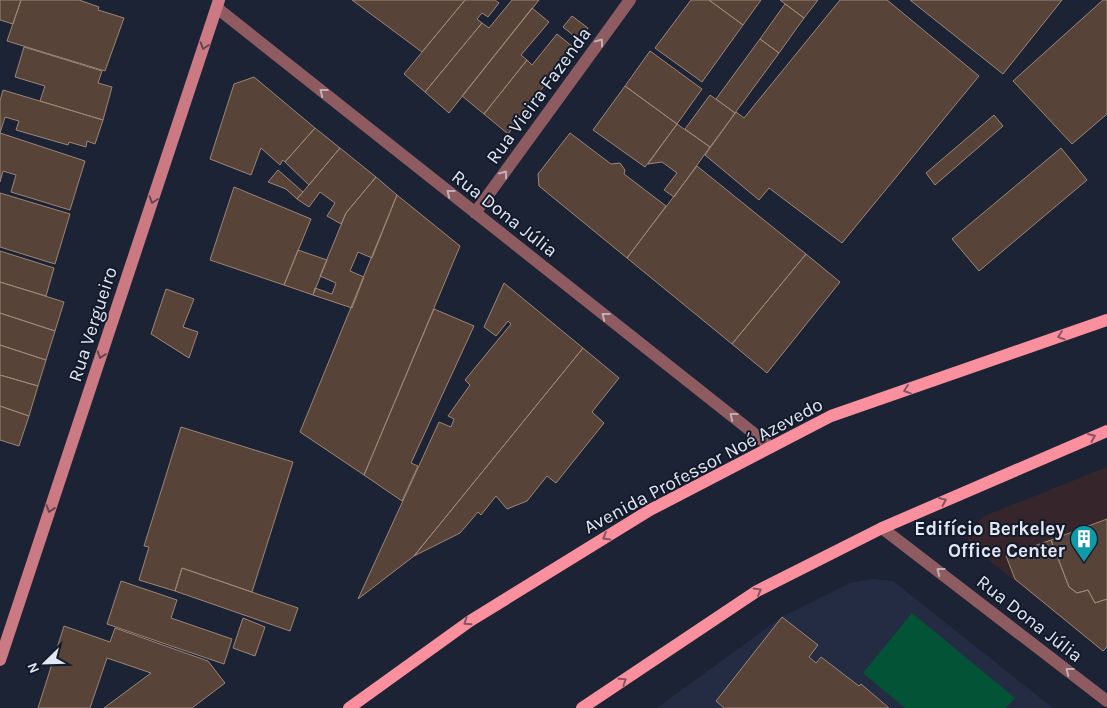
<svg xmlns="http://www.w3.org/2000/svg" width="1107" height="708" viewBox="0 0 1107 708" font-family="Karla,sans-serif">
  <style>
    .commercial { fill: #37252c }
    .built { fill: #232c43 }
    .grass { fill: #035336 }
    .building { fill: #574337; stroke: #9c8577 }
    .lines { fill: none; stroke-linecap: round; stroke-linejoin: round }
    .street { stroke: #8e5b60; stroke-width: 12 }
    .secondary { stroke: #cb7983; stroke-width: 12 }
    .primary { stroke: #fa8f9d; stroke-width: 12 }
    .oneway { stroke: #c0afb8 }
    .oneway2 { stroke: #664552 }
    .oneway3 { stroke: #865464 }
    .labels { text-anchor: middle; stroke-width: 4; stroke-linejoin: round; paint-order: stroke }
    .street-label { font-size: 19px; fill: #e1e7f3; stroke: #131a2a }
    .poi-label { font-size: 19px; font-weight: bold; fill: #e1e7f3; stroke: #131a2a; text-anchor: end }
  </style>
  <rect width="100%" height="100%" fill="#1c2335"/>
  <!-- commercial -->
  <path class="commercial" d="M 1107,467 L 1107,647 L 1103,651 L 967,543 L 969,532 L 982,517 Z"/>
  <!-- built -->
  <path class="built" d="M 872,579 L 893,581 L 1053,708 L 657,708 L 782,617 L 850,583 Z"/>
  <!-- grass -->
  <path class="grass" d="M 912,613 L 1015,698 L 1006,708 L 905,708 L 863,673 Z"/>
  <!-- building -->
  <path class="building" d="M 0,0 L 21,0 L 13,24 L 0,20 Z
    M 21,0 L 79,0 L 99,7 L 98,10 L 124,18 L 105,71 L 7,41 Z
    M 352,0 L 465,0 L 422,52 Z
    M 465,0 L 495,0 L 499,3 L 488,17 L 482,13 L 477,19 L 482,23 L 425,92 L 404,74 Z
    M 512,0 L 539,0 L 449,113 L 425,92 L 482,23 L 489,28 Z
    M 691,0 L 709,0 L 743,25 L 702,82 L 655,48 Z
    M 709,0 L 761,0 L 743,25 Z
    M 780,0 L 818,0 L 804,18 Z
    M 840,0 L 887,0 L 979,76 L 842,243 L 769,188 L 759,200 L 705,155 L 736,112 L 744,118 Z
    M 910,0 L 1062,0 L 1003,74 Z
    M 1103,0 L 1107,0 L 1107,114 L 1072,144 L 1013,81 Z
    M 785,4 L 804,18 L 779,53 L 760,39 Z
    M 532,8 L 549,22 L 521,55 L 527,60 L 484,114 L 462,96 Z
    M 572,16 L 588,28 L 579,40 L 563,27 Z
    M 557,34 L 573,47 L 508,134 L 484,114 L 527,60 L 532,65 Z
    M 760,39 L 779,53 L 735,113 L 716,99 Z
    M 24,47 L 102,71 L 98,83 L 112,87 L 103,120 L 40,101 L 45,86 L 15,77 Z
    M 650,51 L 702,89 L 677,124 L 625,86 Z
    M 254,77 L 315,128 L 285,162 L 283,160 L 280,165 L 261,148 L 251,175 L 210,159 L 234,84 Z
    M 625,86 L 677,124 L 645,167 L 593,130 Z
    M 3,90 L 103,120 L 95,144 L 87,141 L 86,147 L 69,142 L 68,145 L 16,130 L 19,121 L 5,117 L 0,133 L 0,101 Z
    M 710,95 L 735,113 L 710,147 L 685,129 Z
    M 994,115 L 1003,126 L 935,185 L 926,173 Z
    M 677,124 L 710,147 L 674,197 L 664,190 L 677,173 L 662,162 L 648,164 Z
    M 315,128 L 340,148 L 309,185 L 285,162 Z
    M 0,133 L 85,161 L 70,210 L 11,192 L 16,175 L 3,171 L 0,182 Z
    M 570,133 L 611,164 L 620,163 L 625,170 L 624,174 L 666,206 L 627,258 L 539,186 L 538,174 Z
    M 340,148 L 376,177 L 346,213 L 341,224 L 327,216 L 335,203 L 320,192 L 309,207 L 297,199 Z
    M 1061,148 L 1087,180 L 979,271 L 952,239 Z
    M 697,166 L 806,254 L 732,344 L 627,258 Z
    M 278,170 L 303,192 L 297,199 L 286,189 L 268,182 Z
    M 376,177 L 397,195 L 372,258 L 358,252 L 350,271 L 364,277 L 352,308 L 313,295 L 315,288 L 332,294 L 336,283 L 320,276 L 346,213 Z
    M 234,187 L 311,219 L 284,285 L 210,260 Z
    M 0,193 L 70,214 L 55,264 L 0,247 Z
    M 397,195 L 460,246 L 364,475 L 300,432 Z
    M 298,250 L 327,260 L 313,295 L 284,285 Z
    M 0,251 L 54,268 L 46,296 L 0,282 Z
    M 806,254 L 840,282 L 767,373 L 732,344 Z
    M 0,282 L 64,302 L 55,331 L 0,313 Z
    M 504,283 L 583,348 L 414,556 L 358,599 L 439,422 L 451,427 L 454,419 L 448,416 L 470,385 L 465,380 L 511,324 L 508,321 L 496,336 L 484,327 Z
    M 166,289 L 194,299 L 183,327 L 198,332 L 189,358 L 151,334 Z
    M 434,309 L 474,326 L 411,463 L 418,466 L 402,501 L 364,475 Z
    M 0,313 L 55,331 L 46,360 L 0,345 Z
    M 0,345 L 46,360 L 38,386 L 0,375 Z
    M 583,348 L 619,378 L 592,412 L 604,423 L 556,483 L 547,476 L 527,501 L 507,509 L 496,496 L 481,515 L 478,512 L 460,533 L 414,556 Z
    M 0,375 L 38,386 L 29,416 L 0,406 Z
    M 0,406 L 29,416 L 19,446 L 0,440 Z
    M 181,427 L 293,462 L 252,592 L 182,568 L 175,591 L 139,580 L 149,547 L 144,546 Z
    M 1107,519 L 1107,599 L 1095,603 L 1088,590 L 1077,593 L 1069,587 L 1051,540 Z
    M 1051,540 L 1069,587 L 1077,593 L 1088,590 L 1095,603 L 1107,599 L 1107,647 L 1103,651 L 1015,579 L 1006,556 Z
    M 182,568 L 298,608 L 290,631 L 175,591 Z
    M 121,581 L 177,600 L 171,618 L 232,639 L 224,664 L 107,624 Z
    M 782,617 L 818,645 L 809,657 L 816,663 L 821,657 L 859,686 L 861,684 L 889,708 L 724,708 L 716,701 Z
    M 243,618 L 265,627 L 255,656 L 233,648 Z
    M 64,626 L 110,642 L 115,628 L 208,661 L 225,683 L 192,708 L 104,708 L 151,673 L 107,658 L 90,708 L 38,708 Z"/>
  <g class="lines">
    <!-- street -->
    <path class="street" d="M 217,8 L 771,447
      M 475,213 L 630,0
      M 882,528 L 1107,701"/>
    <!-- secondary -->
    <path class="secondary" d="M 0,660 L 219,0"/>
    <!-- primary -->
    <path class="primary" d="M 349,708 L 470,621 L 650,510 L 831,416 L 1107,320
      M 582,708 L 757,591 L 882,528 L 1107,431"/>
  </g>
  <!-- one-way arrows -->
  <defs><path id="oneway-chevron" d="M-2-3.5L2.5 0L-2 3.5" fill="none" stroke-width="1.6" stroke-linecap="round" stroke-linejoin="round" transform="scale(1.25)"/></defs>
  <g class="oneway">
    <use href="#oneway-chevron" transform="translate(600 42) rotate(-54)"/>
    <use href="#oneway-chevron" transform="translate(323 92) rotate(-142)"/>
    <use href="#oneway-chevron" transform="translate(504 174) rotate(-54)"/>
    <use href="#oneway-chevron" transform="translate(450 193) rotate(-142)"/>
    <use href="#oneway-chevron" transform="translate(605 316) rotate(-142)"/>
    <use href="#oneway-chevron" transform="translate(733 416) rotate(-142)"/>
    <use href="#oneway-chevron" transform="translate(940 571) rotate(-143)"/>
    <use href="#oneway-chevron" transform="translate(1069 671) rotate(-142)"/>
  </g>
  <g class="oneway2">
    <use href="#oneway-chevron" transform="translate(204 46) rotate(108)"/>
    <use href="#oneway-chevron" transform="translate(153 200) rotate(108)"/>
    <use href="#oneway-chevron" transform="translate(101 355) rotate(108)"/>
    <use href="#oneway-chevron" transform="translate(50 509) rotate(108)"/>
  </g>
  <g class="oneway3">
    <use href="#oneway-chevron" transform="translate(1061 336) rotate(161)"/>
    <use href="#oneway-chevron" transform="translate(907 390) rotate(161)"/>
    <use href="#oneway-chevron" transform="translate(1092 437) rotate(-23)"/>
    <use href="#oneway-chevron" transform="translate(943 501) rotate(-24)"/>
    <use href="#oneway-chevron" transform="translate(606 537) rotate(149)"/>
    <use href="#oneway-chevron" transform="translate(758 591) rotate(-30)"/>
    <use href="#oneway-chevron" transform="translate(467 622) rotate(146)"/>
    <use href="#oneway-chevron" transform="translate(623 681) rotate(-34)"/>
  </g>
  <!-- icons -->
  <defs>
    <symbol id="building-pin" viewBox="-11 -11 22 30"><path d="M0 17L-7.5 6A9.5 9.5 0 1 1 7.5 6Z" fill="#0f9aa8" stroke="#131a2a"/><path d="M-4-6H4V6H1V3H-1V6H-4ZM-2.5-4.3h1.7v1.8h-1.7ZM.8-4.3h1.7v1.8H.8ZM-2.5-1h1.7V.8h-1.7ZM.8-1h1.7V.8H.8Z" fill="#fff"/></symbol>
  </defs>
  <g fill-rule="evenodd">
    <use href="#building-pin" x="1068" y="523" width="32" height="43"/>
  </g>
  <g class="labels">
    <!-- street labels -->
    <g class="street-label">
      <text transform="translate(538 95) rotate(-54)" y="7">Rua Vieira Fazenda</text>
      <text transform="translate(505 213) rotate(38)" y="7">Rua Dona Júlia</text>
      <text transform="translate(92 324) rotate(-72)" y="7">Rua Vergueiro</text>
      <text transform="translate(703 465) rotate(-28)" y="7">Avenida Professor Noé Azevedo</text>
      <text transform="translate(1030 618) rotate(38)" y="7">Rua Dona Júlia</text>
    </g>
    <!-- poi labels -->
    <g class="poi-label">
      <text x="1065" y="535">Edifício Berkeley<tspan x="1065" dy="22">Office Center</tspan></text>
    </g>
  </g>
  <!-- north arrow -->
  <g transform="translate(45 663) rotate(247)" stroke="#131a2a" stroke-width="4" paint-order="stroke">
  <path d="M0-4L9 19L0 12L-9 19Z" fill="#e1e7f3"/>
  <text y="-8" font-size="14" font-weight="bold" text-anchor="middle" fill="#e1e7f3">N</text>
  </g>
</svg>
